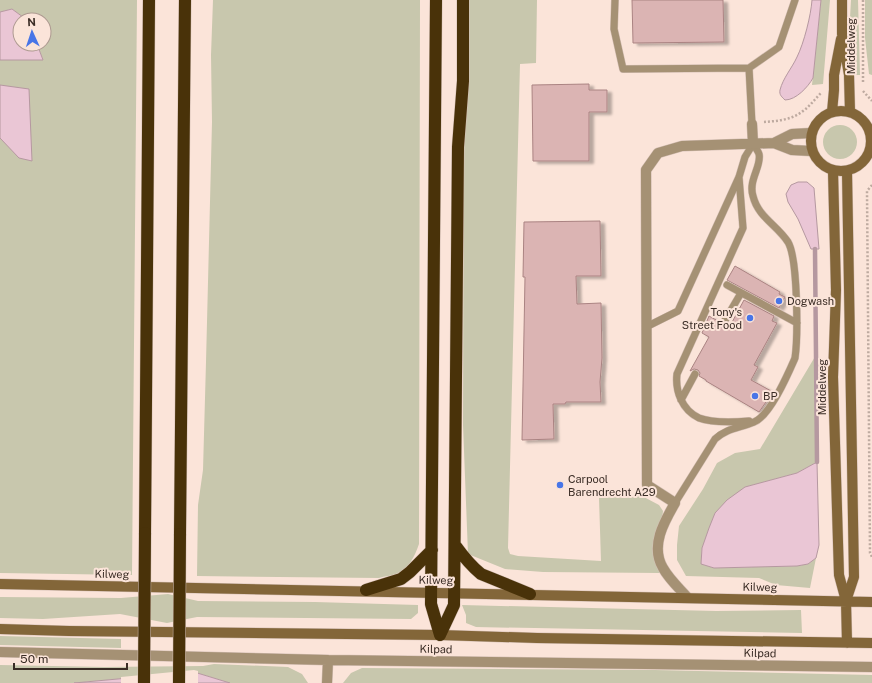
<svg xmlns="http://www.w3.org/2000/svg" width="872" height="683" viewBox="0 0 872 683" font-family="'Public Sans',sans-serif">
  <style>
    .green { fill: #c8c7ad }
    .water { fill: #eac6d5; stroke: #b598a0 }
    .pier { fill: #fbe4d9 }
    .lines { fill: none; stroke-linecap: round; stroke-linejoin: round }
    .stream { stroke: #b598a0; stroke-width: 4.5 }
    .building { fill: #dbb4b3; stroke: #aa8382; filter: url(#shadow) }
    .lane-casing { stroke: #d4bfb5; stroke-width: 8 }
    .street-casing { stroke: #d4bfb5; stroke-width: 11 }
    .secondary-casing { stroke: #d4bfb5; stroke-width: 11 }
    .highway-casing { stroke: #d4bfb5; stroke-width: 13 }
    .path { stroke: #beaaa0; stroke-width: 2.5; stroke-dasharray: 2 2; stroke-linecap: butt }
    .lane { stroke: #a59174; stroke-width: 7 }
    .street { stroke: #a59174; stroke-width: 10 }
    .secondary { stroke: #836639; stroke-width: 10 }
    .highway { stroke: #493209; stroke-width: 12 }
    .highway-bridge-casing { stroke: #d4bfb5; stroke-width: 13; stroke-linecap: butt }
    .highway-bridge { stroke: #493209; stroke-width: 12 }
    .poi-dot { fill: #4875e7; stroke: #fbe4d9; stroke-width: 1.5 }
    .labels { text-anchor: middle; stroke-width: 4; stroke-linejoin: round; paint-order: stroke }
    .street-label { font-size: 11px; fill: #3a2c25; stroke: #fbe4d9 }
    .poi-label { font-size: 11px; fill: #3a2c25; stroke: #fbe4d9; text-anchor: start }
  </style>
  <defs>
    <filter id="shadow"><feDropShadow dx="4.5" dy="2.5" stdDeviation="1" flood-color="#0004"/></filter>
  </defs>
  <rect width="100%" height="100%" fill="#fbe4d9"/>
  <!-- green -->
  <path class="green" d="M 0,0 L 137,0 L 132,575 L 0,573 L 0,138 L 32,161 L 31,149 L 3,86 L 0,85 L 0,60 L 43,60 L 37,44 L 44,44 L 44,20 L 27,20 L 12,9 L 0,12 Z
    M 213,0 L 420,0 L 419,544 C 415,556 408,570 396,574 C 391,576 385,576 379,578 L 197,576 L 198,505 L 203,470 L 206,362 L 212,122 L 211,55 Z
    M 464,0 L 537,0 L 536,63 L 520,64 L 508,548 L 510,554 L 518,556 L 601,561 L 599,498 L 642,496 L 659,505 L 663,511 L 662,519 L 655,534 L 653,547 L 660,573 L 543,572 L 505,569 L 468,554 L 463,425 Z
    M 821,0 L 830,0 L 823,84 L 812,85 Z
    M 851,0 L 858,0 L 860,75 L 855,75 L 850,18 Z
    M 865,0 L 872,0 L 872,75 L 869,74 L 865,38 Z
    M823 142a17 17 0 1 1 34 0a17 17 0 1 1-34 0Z
    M 816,355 L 817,462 L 797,473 L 745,487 L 715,513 L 702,548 L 701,564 L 714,568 L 797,566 L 808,564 L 816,558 L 810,588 L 776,585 L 759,578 L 686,576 L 677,560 L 677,545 L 679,526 L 703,489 L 717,463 L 735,453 L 760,449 Z
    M 168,594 L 198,601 L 315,602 L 418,605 L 418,613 L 411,619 L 197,617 L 167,623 L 120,614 L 43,619 L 0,618 L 0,597 L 121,598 Z
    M 462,605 L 716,611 L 801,610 L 802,633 L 476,627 L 466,623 L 466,615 Z
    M 0,636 L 121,639 L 121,648 L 0,645 Z
    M 214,664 L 288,667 L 302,674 L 308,683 L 230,683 L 194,672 L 74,683 L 0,683 L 0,665 L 105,667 L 203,666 Z
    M 362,668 L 655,670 L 872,675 L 872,683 L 343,683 L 351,673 Z"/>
  <!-- water -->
  <path class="water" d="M 812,0 L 821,0 L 813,78 C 808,87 796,100 785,100 C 782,97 779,95 780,90 C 783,78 792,68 797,57 C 804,43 811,15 812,0 Z
    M 12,9 L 27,20 L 20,20 L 20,44 L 37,44 L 43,60 L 0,60 L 0,12 Z
    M 0,85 L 29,89 L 32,161 L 19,158 L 0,138 Z
    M 798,182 L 807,182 L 814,188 L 819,249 L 811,249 L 798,219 L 788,202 L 786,194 L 791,185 Z
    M 817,462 L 819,545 L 816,558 L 808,564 L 797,566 L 714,568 L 701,564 L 702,548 L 709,528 L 715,513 L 727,500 L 745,487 L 797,473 Z
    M 194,672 L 230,683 L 74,683 Z"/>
  <!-- pier -->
  <path class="pier" d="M 194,670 L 198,671 L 198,683 L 121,683 L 121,677 Z"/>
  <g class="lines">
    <!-- stream -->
    <path class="stream" d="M 815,249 L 817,462"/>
  </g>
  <!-- building -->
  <path class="building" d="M 632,0 L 723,0 L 724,42 L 633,43 Z
    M 589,84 L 589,90 L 607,90 L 607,112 L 589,112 L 589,161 L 533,161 L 532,85 Z
    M 600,221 L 601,276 L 576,276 L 577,304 L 601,303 L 602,358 L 600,382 L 601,402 L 566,402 L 565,404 L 553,404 L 554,439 L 522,440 L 525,277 L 523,277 L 524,222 Z
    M 735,266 L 780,292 L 779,294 L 785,297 L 779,308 L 727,280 Z
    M 744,300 L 774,316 L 772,321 L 777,323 L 754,365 L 758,367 L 751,380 L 773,392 L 759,412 L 706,381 L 706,380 L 699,376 L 700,373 L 698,370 L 694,369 L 690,371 L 709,337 L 702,333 L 709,316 L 718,321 L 720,320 L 720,324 L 722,326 L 726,326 L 728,325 L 730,326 Z"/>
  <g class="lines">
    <defs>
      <path id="lane" d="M 615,0 L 614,29 L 623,69 L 749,68
        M 752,124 L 749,68 L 779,47 L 795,0
        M 739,177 L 743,228 L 677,374 C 675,391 682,410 699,418 C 712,423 736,422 749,421
        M 727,285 L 797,323
        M 724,322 L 741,293
        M 646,327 L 678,311 L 739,177 L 745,157 L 753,144
        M 681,400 L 695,374
        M 675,503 L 715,439 C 727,428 740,428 754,422 C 770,416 788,374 795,358 C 798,337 798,259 788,242 C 777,225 758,217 753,196 C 748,180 762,166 759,154 C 758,151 755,147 753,144"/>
      <path id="street" d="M 752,124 L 753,144
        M 871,134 L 872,134
        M 774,143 L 792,134 L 811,133
        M 870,151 L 872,151
        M 687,597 C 679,588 669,579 663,568 C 650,546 664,522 675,503 L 647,485 L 646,170 L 658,153 L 682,146 L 774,143 L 792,150 L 811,151
        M 0,652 L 328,660 L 872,667
        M 327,683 L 328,660"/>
      <path id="secondary" d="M 842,0 L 842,34 L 849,75 L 850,112
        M811 141a30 30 0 1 1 60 0a30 30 0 1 1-60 0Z
        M 832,112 L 834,90 L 834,75 L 841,39
        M 833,171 L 836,290 L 833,377 L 839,575 L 846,601 L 847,643
        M 0,584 L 872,602
        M 846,601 L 854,577 L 847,171
        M 0,629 L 69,631 L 440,635 L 537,638 L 872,643"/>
      <path id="highway" d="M 436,0 L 431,604 L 440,635
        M 145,533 L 149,0
        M 180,534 L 185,0
        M 455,545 C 463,556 471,566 481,574 L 530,594
        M 366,590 L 401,579 L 410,572 L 432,550
        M 440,635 L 454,605 L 458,147 L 463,81 L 463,0"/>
    </defs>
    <!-- lane casing -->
    <use href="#lane" class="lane-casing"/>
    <!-- street casing -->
    <use href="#street" class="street-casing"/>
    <!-- secondary casing -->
    <use href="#secondary" class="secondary-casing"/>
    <!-- highway casing -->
    <use href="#highway" class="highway-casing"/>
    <!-- path -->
    <path class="path" d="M 863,0 L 863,82
      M 863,91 L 872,101
      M 764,122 C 777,121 792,120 803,111 C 810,106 815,99 821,93
      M 872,185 L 867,191 L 870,553 L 872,557"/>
    <!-- lane -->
    <use href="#lane" class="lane"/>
    <!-- street -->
    <use href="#street" class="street"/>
    <!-- secondary -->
    <use href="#secondary" class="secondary"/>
    <!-- highway -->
    <use href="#highway" class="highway"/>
    <defs>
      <path id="highway-bridge" d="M 144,683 L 145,533
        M 179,683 L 180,534"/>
    </defs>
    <!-- highway-bridge casing -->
    <use href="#highway-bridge" class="highway-bridge-casing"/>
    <!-- highway-bridge -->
    <use href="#highway-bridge" class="highway-bridge"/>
  </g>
  <!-- markers -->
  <g class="poi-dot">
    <circle cx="779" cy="301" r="4"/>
    <circle cx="750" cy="318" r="4"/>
    <circle cx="755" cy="396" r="4"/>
    <circle cx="560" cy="485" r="4"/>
  </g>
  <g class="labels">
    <!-- street labels -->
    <g class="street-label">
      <text transform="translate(851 46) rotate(-90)" y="4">Middelweg</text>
      <text transform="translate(822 387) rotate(-90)" y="4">Middelweg</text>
      <text transform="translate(112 574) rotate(1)" y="4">Kilweg</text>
      <text transform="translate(436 580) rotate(1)" y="4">Kilweg</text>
      <text transform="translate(760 587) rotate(1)" y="4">Kilweg</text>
      <text transform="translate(436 649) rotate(1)" y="4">Kilpad</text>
      <text transform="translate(760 653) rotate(1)" y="4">Kilpad</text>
    </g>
    <!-- poi labels -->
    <g class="poi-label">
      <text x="787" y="305">Dogwash</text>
      <text x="742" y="316" text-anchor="end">Tony's<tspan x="742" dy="13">Street Food</tspan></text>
      <text x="763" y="400">BP</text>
      <text x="568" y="483">Carpool<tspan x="568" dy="13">Barendrecht A29</tspan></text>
    </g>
  </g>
  <!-- north arrow -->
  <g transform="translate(32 32) rotate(357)"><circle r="19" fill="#fbe4d9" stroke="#ae9a91"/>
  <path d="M0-3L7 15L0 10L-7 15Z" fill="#4875e7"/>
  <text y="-6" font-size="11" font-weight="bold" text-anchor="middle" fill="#3a2c25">N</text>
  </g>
  <!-- scale -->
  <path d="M14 663v6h113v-6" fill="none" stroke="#3a2c25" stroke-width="2"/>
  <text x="20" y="663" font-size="12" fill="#3a2c25" stroke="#fbe4d9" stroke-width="3" paint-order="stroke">50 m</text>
</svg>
